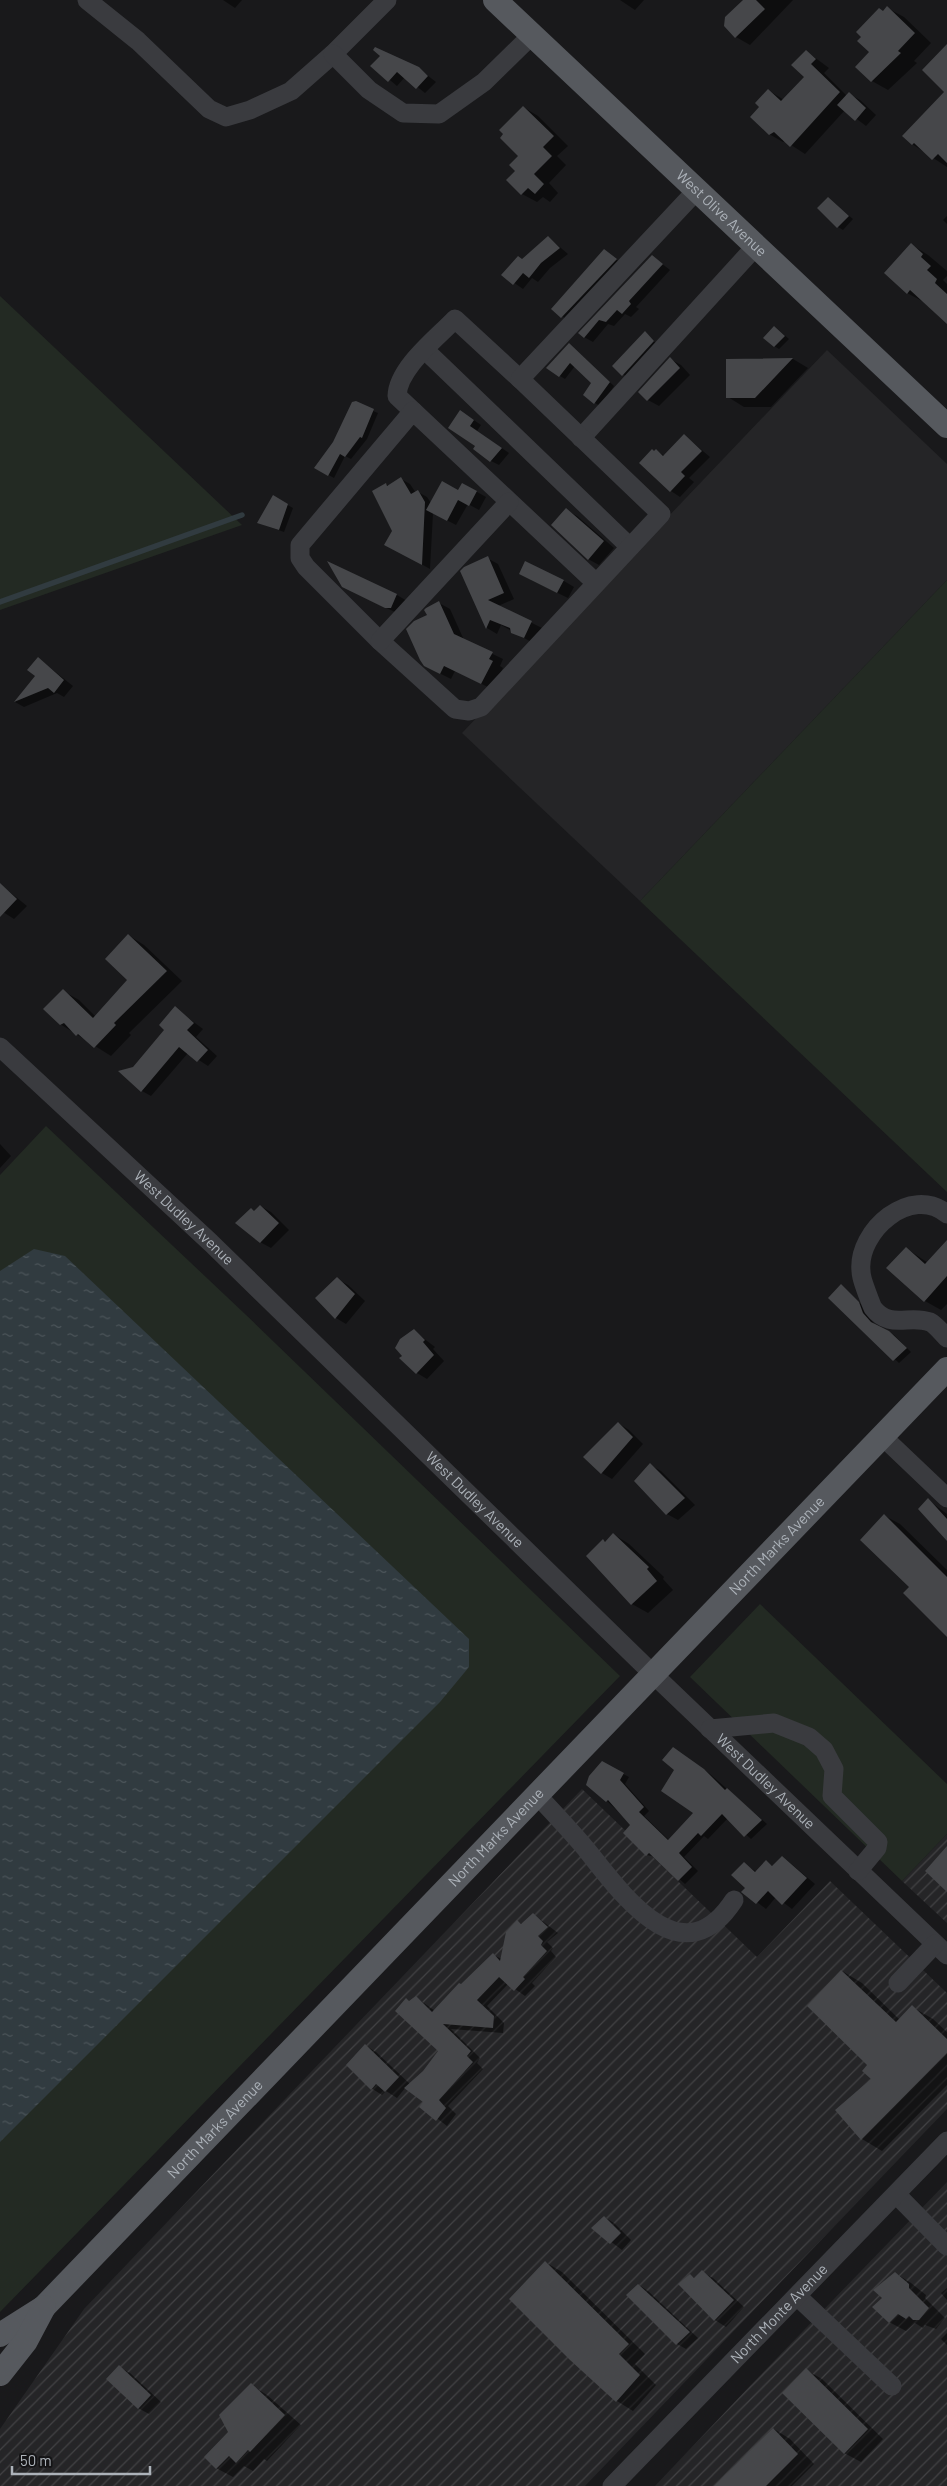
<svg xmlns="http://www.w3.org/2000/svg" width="947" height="2486" viewBox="0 0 947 2486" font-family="Barlow,sans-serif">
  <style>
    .built { fill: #252527 }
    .industrial { fill: url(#industrial-furrows) }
    .grass { fill: #232a23 }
    .water { fill: url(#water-ripples) }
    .shadow { fill: #0007 }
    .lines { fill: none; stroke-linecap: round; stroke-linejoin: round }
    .stream { stroke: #313b40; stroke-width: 5.5 }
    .building { fill: #46474a }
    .minor { stroke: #3a3b3f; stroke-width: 19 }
    .major { stroke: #56595e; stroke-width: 24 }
    .labels { text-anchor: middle; stroke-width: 4; stroke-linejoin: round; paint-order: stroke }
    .street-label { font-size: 15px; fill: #acb2b9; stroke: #141416 }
  </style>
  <defs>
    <pattern id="industrial-furrows" width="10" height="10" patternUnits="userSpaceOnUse" patternTransform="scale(1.25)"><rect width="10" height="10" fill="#252527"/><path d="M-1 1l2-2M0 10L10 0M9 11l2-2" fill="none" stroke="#424244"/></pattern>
    <pattern id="water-ripples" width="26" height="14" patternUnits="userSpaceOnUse" patternTransform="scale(1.25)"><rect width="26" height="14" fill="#313b40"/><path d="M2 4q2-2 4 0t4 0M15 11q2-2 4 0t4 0" fill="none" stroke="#4c555a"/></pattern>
  </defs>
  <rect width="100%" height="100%" fill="#19191b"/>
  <!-- built -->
  <path class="built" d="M 827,350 L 947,464 L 947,580 L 640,901 L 462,733 Z"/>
  <!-- industrial -->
  <path class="industrial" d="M 582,1789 L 757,1957 L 830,1881 L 947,1993 L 947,2109 L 585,2486 L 0,2486 L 0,2429 L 84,2309 Z
    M 947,1834 L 947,1923 L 902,1881 Z
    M 947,2182 L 947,2486 L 655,2486 L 748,2388 Z"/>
  <!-- grass -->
  <path class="grass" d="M 0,296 L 242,525 L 0,610 Z
    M 947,580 L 947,1192 L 640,901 Z
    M 46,1126 L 245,1314 L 620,1676 L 0,2312 L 0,1175 Z
    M 760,1604 L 947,1784 L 947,1834 L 902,1881 L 690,1677 Z"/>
  <!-- water -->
  <path class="water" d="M 34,1249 L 65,1256 L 469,1639 L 469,1667 L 440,1702 L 0,2142 L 0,1271 Z"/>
  <!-- shadow -->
  <path class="shadow" d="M 223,0 L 242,0 L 235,8 Z
    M 620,0 L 644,0 L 635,10 Z
    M 745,0 L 793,0 L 750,45 L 736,37 Z
    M 887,8 L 904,17 L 931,43 L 914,61 L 917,63 L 888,90 L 872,81 L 871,52 L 863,37 Z
    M 806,51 L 829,68 L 824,73 L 847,96 L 849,94 L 860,100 L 876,115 L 866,126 L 845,110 L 805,154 L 785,141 L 783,142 L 769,134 L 761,107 L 768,90 L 784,100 L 806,77 Z
    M 947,53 L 947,167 L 912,144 L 946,92 Z
    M 372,65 L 418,68 L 436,82 L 425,93 L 405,77 L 397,86 Z
    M 523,107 L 538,116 L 568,146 L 557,156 L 566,165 L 549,183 L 558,193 L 550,202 L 543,197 L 537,202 L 522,194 L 508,180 L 517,171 Z
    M 828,199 L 853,219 L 843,230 L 838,227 Z
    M 947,216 L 947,224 L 943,220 Z
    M 548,237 L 568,254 L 550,268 L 538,282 L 532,278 L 523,289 L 503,275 Z
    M 912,245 L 928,255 L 947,271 L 947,276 L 943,280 L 947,284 L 947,323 L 924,302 L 907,293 Z
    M 604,251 L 624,265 L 570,322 L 553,309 Z
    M 652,256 L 670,270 L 636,307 L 639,309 L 631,317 L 625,314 L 614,326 L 608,324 L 593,342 L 584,337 L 580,333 Z
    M 775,327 L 789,339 L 779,349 L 774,346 Z
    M 645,333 L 658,345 L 628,378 L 613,366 Z
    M 569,345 L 614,386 L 600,406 L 595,403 L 593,383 L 575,366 L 565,379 L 560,376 Z
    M 670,359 L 681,365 L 690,375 L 659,406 L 648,400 Z
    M 793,359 L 808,368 L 771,407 L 744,407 L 728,397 L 727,360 Z
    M 373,411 L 378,413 L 367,439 L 351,459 L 345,456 L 334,478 L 316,468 Z
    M 468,416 L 481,425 L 477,431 L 509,453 L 499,465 L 491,461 L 477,445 L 450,427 Z
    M 684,435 L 710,457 L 689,478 L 694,482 L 680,497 L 671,491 L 641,463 L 656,451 L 665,456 Z
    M 401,479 L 410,484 L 416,493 L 418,492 L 427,497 L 431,503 L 459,492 L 463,484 L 486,497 L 479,510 L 468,504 L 456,525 L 433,513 L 430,569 L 386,544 L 393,531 L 386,484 L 389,486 Z
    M 273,497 L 293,508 L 284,532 L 264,525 Z
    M 566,510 L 577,516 L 614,548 L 599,565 L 588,559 Z
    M 487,558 L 498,564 L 514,599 L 498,606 L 542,628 L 535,644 L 501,625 L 497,634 L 487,628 L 462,571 Z
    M 330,564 L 397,595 L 407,601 L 397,613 L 355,593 Z
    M 531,580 L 564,581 L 574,587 L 568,598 Z
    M 439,603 L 450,609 L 464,640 L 503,659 L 500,666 L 503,668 L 492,689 L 455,671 L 451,679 L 437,672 L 429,616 Z
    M 39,659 L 73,686 L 64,697 L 57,693 L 24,707 L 15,702 L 37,676 Z
    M 0,884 L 27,906 L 14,919 L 0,910 Z
    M 128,935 L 144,945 L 182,981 L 129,1033 L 131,1035 L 111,1056 L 60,1024 L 63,991 L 79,1000 L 96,1017 L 128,980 Z
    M 175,1008 L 203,1029 L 196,1037 L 217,1056 L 208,1066 L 188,1053 L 151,1096 L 142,1091 L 134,1069 L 166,1030 Z
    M 0,1144 L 11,1156 L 0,1168 Z
    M 260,1206 L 271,1212 L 289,1230 L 271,1248 L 260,1242 L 255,1212 Z
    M 906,1248 L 928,1263 L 947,1248 L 947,1304 L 941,1310 L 925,1301 Z
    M 337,1279 L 348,1285 L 365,1301 L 346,1324 L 336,1318 Z
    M 841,1286 L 863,1306 L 868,1317 L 876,1326 L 894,1335 L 911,1352 L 899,1363 L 830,1298 Z
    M 414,1331 L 435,1347 L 433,1349 L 444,1361 L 427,1379 L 417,1373 L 401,1358 Z
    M 618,1423 L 629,1430 L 643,1444 L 612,1479 L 602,1473 Z
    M 650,1465 L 661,1471 L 695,1505 L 678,1520 L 667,1514 Z
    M 928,1500 L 947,1514 L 947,1540 Z
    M 885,1516 L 900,1524 L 947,1570 L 947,1634 L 910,1587 Z
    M 613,1534 L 629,1544 L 664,1577 L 663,1579 L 673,1590 L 648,1613 L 632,1604 L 603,1540 L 606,1542 Z
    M 680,1752 L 710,1774 L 767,1824 L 751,1839 L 728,1818 L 708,1839 L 704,1836 L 684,1857 L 698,1871 L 685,1884 L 655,1857 L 647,1855 L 632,1825 L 607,1801 L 602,1763 L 629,1777 L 625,1784 L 649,1811 L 644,1816 L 669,1840 L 695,1813 L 676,1770 Z
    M 783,1857 L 815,1884 L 792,1909 L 776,1897 L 766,1909 L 743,1891 L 746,1888 L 744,1864 L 757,1872 L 766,1862 L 774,1867 Z
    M 533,1914 L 558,1933 L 547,1942 L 553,1948 L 551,1951 L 556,1957 L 532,1983 L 535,1986 L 525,1996 L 508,1984 L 487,2006 L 504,2023 L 503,2033 L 451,2029 L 480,2058 L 477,2063 L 483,2069 L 448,2106 L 456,2114 L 447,2126 L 421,2106 L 425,2102 L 406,2087 L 397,2098 L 386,2091 L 382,2095 L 371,2088 L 366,2046 L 376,2052 L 410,2084 L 424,2071 L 439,2051 L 411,2002 L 417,1998 L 435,2011 L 493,1955 L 502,1959 L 518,1922 L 522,1924 Z
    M 842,1971 L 862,1983 L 900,2020 L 912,2007 L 933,2019 L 947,2032 L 947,2085 L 882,2151 L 862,2139 L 872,2079 Z
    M 604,2217 L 614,2223 L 631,2240 L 622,2250 L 593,2228 Z
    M 545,2262 L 562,2272 L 645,2354 L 635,2364 L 656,2385 L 633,2411 L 617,2401 L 571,2360 Z
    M 702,2272 L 713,2278 L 744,2307 L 726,2327 L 715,2320 L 680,2284 L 690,2275 L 696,2279 Z
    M 895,2273 L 911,2283 L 926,2295 L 925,2298 L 945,2318 L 936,2329 L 925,2325 L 923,2328 L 915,2323 L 906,2331 L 889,2322 L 884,2298 Z
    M 639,2285 L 648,2291 L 698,2338 L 686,2349 L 677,2344 Z
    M 947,2288 L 947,2300 L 941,2293 Z
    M 947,2333 L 947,2345 L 941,2339 Z
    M 119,2367 L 130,2373 L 161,2402 L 149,2414 L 138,2408 Z
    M 806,2370 L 822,2379 L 883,2439 L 861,2462 L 844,2453 Z
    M 251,2385 L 267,2395 L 301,2425 L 267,2461 L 264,2459 L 253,2471 L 244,2466 L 233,2477 L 216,2468 Z
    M 774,2429 L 790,2439 L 814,2464 L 792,2486 L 716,2486 Z"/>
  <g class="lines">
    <!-- stream -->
    <path class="stream" d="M 0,602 L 242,515"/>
  </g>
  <!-- building -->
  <path class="building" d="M 743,0 L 756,0 L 765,9 L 735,38 L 724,26 L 725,17 Z
    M 887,6 L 915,33 L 898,51 L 901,53 L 871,82 L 855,67 L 869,52 L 857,41 L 861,37 L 856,32 L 879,8 L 883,11 Z
    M 947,44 L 947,163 L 938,154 L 932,160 L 914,143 L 912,145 L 902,136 L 944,92 L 922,70 Z
    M 375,47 L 419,67 L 428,76 L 416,89 L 397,72 L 388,82 L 370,66 L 380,56 L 373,50 Z
    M 806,50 L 816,59 L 811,64 L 840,92 L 790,147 L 774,132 L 769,135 L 750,117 L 759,107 L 755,103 L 768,89 L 781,101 L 804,77 L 791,65 Z
    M 849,92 L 866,108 L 855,121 L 837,105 Z
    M 523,106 L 554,136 L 543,147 L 552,156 L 534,174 L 544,184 L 535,194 L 528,188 L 521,195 L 506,180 L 515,171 L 509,165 L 518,156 L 500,138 L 503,134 L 499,130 Z
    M 828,197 L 849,216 L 837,228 L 817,208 Z
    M 548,236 L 560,248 L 541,263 L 529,278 L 523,273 L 513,285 L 501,275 L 518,256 L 522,259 Z
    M 911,243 L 923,254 L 921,257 L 931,266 L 927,270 L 937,279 L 935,283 L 947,294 L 947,324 L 910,290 L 907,294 L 884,273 Z
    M 604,249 L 617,259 L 561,318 L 551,309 Z
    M 652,255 L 663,264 L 629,301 L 631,304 L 622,314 L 617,310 L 606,322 L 599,320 L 584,338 L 578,333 Z
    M 774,326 L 785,336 L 774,347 L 763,338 Z
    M 645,331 L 654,341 L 622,376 L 612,366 Z
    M 569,343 L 610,382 L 594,404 L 583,395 L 591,383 L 570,363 L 559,377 L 546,368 Z
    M 670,357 L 680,368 L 647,401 L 638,392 Z
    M 793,358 L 755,398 L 726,398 L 726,359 Z
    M 356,401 L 374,409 L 362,438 L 360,437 L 345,457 L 340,454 L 328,476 L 314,468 L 333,442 L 352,402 Z
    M 460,410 L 474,420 L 470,426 L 502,448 L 490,462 L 473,449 L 475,446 L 448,428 Z
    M 684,434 L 702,451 L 681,472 L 685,476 L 670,492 L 639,463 L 652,449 L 654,451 L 656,449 L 663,456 Z
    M 401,477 L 411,494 L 418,490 L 425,502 L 422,565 L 384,545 L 392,531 L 372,491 L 386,483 L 387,486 Z
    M 442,481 L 458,490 L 462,483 L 477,491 L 469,506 L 458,500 L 447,521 L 426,510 Z
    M 273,495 L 288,504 L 279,530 L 257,523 Z
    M 566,508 L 604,541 L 588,560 L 551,525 Z
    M 488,556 L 504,593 L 488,600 L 532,621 L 524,638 L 511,633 L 510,628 L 490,620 L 486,629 L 460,571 L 464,567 Z
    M 327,561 L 397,594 L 391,608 L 385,608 L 342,587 Z
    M 525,561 L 564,580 L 557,593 L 519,574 Z
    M 439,601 L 454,634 L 493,652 L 489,659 L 493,661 L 481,684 L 444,666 L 440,674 L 424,666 L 420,660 L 406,629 L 414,621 L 427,615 L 424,610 L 426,608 Z
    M 38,657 L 64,680 L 54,693 L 48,688 L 14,702 L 35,676 L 27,670 Z
    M 0,883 L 17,899 L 0,917 Z
    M 128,934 L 167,971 L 114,1023 L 116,1025 L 94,1048 L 78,1034 L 76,1036 L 64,1023 L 60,1025 L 43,1009 L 63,989 L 93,1018 L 127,980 L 105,959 Z
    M 175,1006 L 194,1023 L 187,1030 L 208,1050 L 197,1062 L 179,1047 L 141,1092 L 118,1071 L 133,1067 L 164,1030 L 159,1025 Z
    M 260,1205 L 279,1223 L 260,1243 L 235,1223 L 251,1208 L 254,1211 Z
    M 947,1240 L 947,1276 L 924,1302 L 886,1268 L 906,1247 L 925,1264 Z
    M 337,1277 L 355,1294 L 335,1319 L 315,1298 Z
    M 841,1284 L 859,1302 L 863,1313 L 871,1322 L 889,1331 L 907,1348 L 893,1361 L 828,1298 Z
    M 414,1329 L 425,1340 L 423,1342 L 434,1355 L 416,1374 L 399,1358 L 402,1356 L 395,1348 L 400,1339 Z
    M 618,1422 L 633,1437 L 601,1474 L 583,1457 Z
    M 650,1463 L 685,1498 L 666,1515 L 634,1481 Z
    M 928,1498 L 947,1519 L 947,1541 L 918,1509 Z
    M 884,1514 L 947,1577 L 947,1637 L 903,1593 L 909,1587 L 860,1540 Z
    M 613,1533 L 649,1567 L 647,1569 L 657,1581 L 631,1605 L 586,1556 L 603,1539 L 605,1542 Z
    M 673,1747 L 704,1769 L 725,1790 L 727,1788 L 762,1820 L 744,1837 L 722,1814 L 701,1836 L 698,1833 L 679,1853 L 692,1867 L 678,1881 L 649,1853 L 646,1856 L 623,1833 L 630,1825 L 608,1800 L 606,1802 L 586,1785 L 589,1776 L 602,1761 L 624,1773 L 620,1780 L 644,1807 L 639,1812 L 668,1840 L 693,1813 L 661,1791 L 674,1770 L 662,1760 Z
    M 947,1846 L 947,1892 L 925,1871 Z
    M 782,1856 L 807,1878 L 782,1905 L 768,1891 L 756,1904 L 741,1892 L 745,1888 L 731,1875 L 744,1862 L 755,1872 L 766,1860 L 772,1866 Z
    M 533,1913 L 548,1927 L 538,1936 L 543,1941 L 541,1945 L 547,1951 L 523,1977 L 525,1979 L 514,1991 L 499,1977 L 477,2000 L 494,2016 L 493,2028 L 443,2024 L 471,2051 L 467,2056 L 473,2062 L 439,2100 L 446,2108 L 436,2121 L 419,2107 L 423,2102 L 404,2088 L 423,2071 L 438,2051 L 395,2011 L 406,1998 L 409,2001 L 416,1996 L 432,2012 L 459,1983 L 461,1984 L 493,1953 L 500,1961 L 506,1932 L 517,1920 L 521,1924 Z
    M 841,1970 L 896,2022 L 912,2005 L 947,2039 L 947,2053 L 861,2140 L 835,2110 L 871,2079 L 862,2071 L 867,2065 L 807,2006 Z
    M 365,2044 L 399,2077 L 385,2092 L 376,2084 L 371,2090 L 346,2065 Z
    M 604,2216 L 621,2233 L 610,2244 L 591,2228 Z
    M 545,2261 L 629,2344 L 619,2354 L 640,2375 L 616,2402 L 570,2360 L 509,2299 Z
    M 702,2270 L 734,2300 L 714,2321 L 678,2284 L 690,2274 L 694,2278 Z
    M 895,2272 L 909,2284 L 909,2288 L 929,2308 L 919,2320 L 913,2320 L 909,2316 L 906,2319 L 898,2314 L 889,2323 L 872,2307 L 882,2298 L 873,2290 Z
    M 638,2284 L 690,2332 L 676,2345 L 626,2295 Z
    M 119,2365 L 151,2395 L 138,2409 L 106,2379 Z
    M 806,2368 L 868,2429 L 844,2454 L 782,2393 Z
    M 251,2383 L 285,2415 L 250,2452 L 248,2450 L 236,2463 L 229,2456 L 216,2469 L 204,2457 L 228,2432 L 219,2415 Z
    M 773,2428 L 798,2454 L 766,2486 L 714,2486 Z"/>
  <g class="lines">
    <!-- minor -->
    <g class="minor">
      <path d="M 87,0 L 138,41 L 209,109 L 226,117 L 250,110 L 291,91 L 333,54 L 387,0"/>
      <path d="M 333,54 L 369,90 L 403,113 L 439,114 L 484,82 L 532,35"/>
      <path d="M 425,350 L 630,547"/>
      <path d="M 413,411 L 397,396 C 398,368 436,339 455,319 L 520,379"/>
      <path d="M 581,438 L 756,246"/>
      <path d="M 596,583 L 413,411 L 300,545 L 300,558 L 306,567 L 380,641 L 455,709 L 469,711 L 481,707 L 661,514 L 520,379 L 697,190"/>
      <path d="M 380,641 L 509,502"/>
      <path id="s1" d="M 0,1047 L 211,1243 L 653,1674 L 947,1955"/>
      <path d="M 947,1214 C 911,1184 857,1231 861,1271 C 861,1278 865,1287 867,1293 C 869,1298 871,1304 873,1308 C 890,1330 909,1314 930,1322 C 936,1325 942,1333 947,1338"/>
      <path d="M 882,1436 L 947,1498"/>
      <path d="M 710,1729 L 774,1723 L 809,1737 L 824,1750 L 834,1769 L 832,1796 L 878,1842 L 877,1848 L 858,1871"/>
      <path d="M 537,1795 C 554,1813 570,1830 586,1849 C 622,1894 682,1980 734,1900"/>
      <path d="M 898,1983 L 935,1944"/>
      <path d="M 896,2194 L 947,2246"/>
      <path d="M 797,2296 L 892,2386"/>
      <path id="s2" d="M 612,2486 L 947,2141"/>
    </g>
    <!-- major -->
    <g class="major">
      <path id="s3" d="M 495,0 L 947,426"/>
      <path id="s4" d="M 0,2335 L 44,2307 L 947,1369"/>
      <path d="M 0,2374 L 26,2341 L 44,2307"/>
    </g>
  </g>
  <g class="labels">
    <!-- street labels -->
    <g class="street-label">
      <text dy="5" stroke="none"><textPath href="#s3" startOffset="311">West Olive Avenue</textPath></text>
      <text dy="5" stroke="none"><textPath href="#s1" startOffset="251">West Dudley Avenue</textPath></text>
      <text dy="5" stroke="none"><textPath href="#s1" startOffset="656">West Dudley Avenue</textPath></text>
      <text dy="5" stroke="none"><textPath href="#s4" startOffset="1109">North Marks Avenue</textPath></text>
      <text dy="5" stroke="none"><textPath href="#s1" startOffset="1061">West Dudley Avenue</textPath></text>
      <text dy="5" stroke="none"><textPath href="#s4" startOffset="704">North Marks Avenue</textPath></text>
      <text dy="5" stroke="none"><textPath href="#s4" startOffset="299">North Marks Avenue</textPath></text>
      <text dy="5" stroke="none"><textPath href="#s2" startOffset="240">North Monte Avenue</textPath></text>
    </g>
  </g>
  <!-- scale -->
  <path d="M12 2466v8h138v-8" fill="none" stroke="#acb2b9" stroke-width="2.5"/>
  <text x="20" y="2466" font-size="15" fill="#acb2b9" stroke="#141416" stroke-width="4" paint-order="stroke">50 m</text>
</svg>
